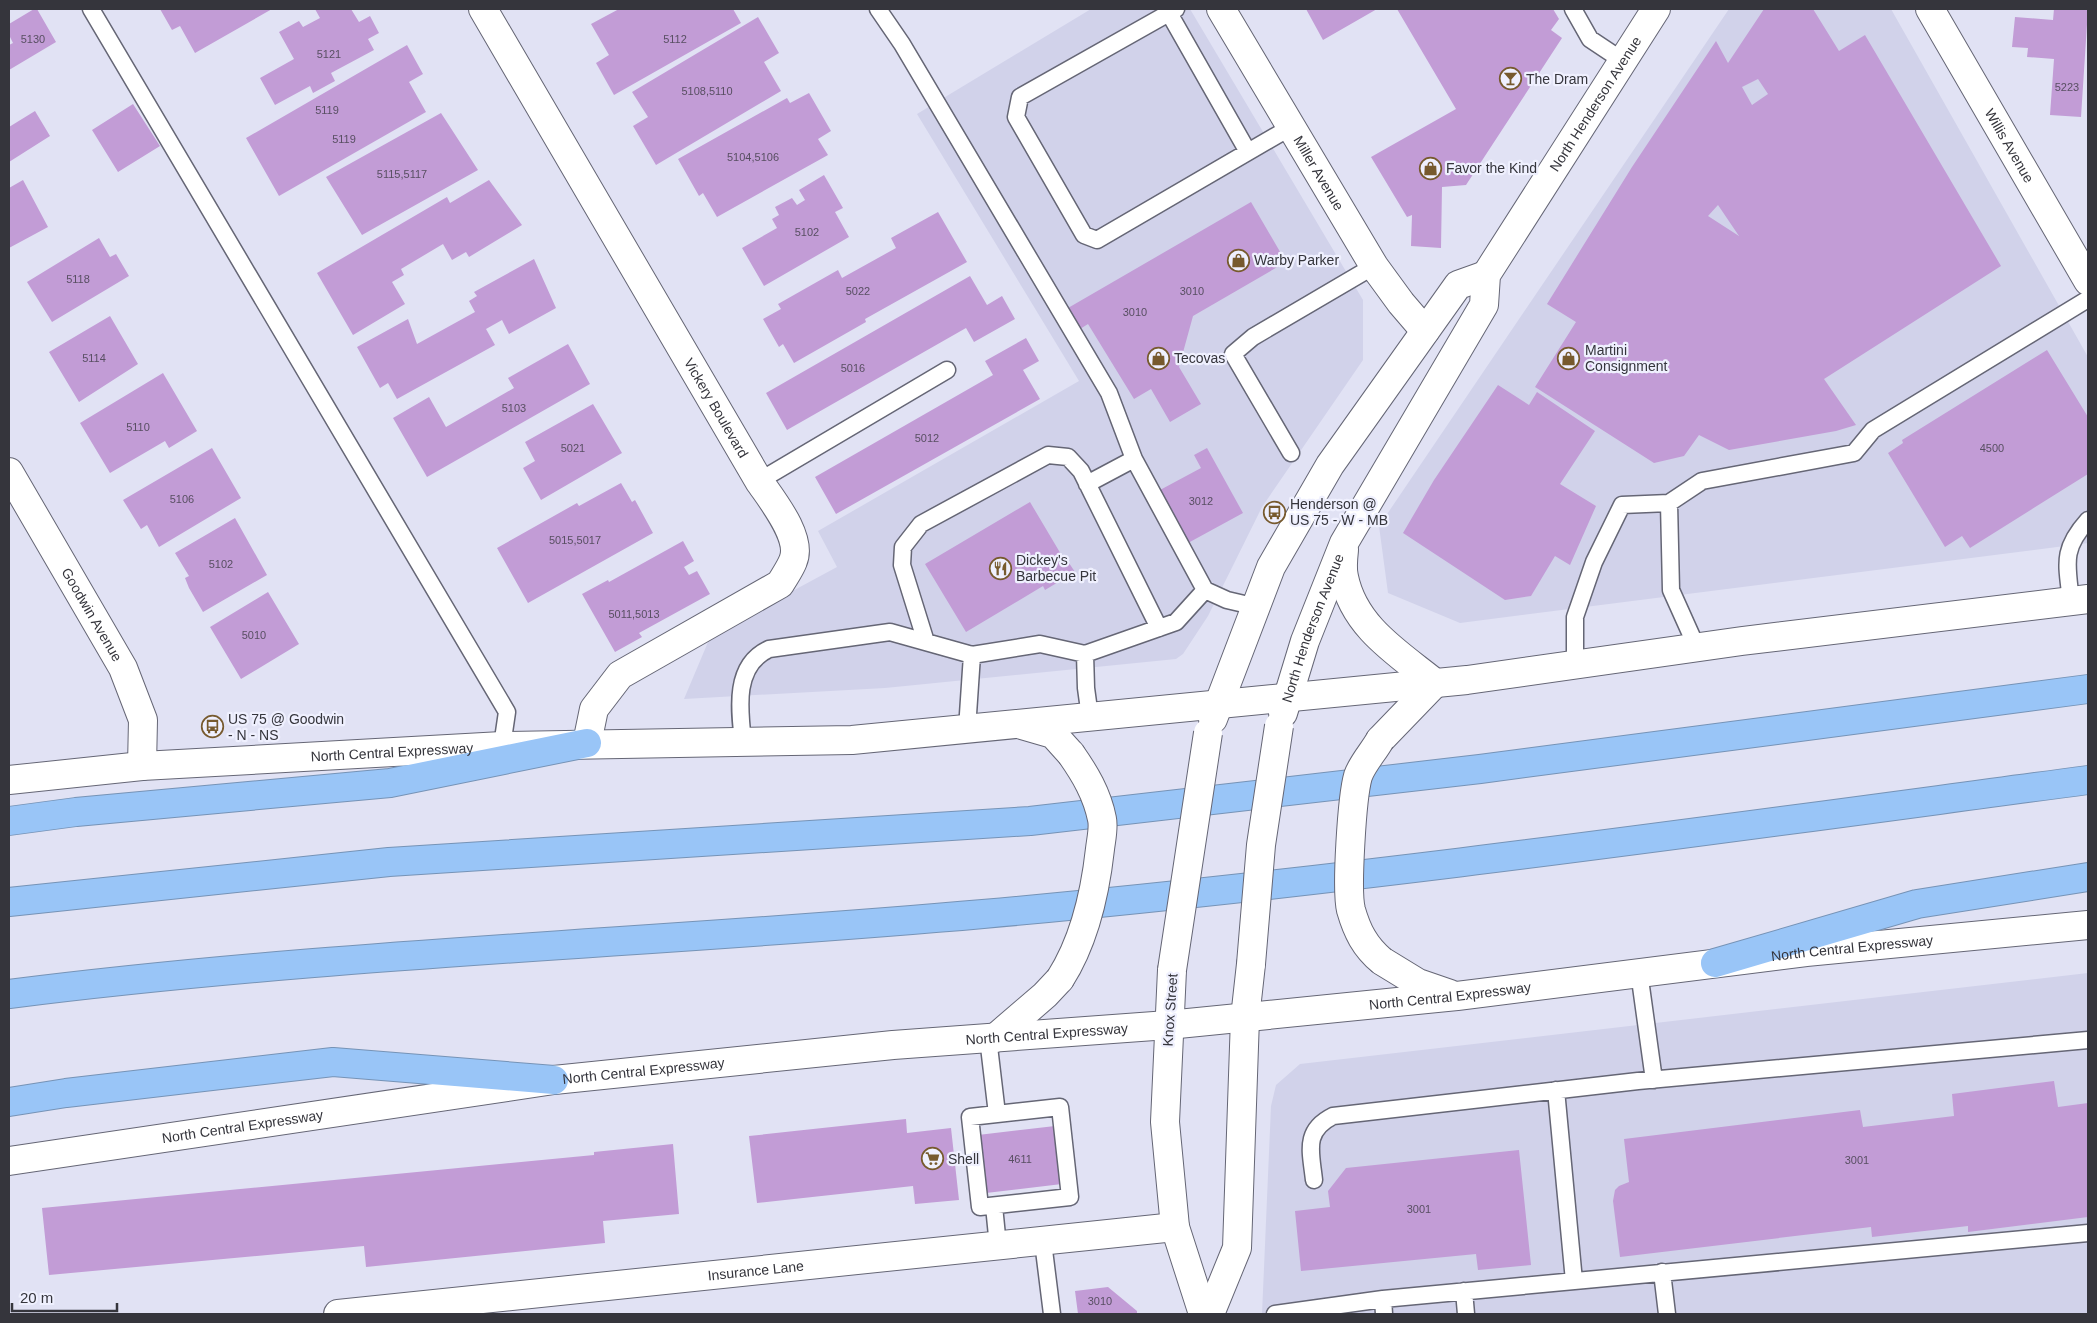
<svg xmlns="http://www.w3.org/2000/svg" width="2097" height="1323" viewBox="0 0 2097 1323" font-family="Arial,sans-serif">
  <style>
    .built { fill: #d1d2ea }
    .building { fill: #c29cd6; fill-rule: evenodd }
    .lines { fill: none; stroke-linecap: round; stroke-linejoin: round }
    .lane-casing { stroke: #656675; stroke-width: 19 }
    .street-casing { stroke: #656675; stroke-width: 30 }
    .secondary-casing { stroke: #656675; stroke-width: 30 }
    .highway-casing { stroke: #7693b6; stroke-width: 30 }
    .lane { stroke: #fff; stroke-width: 16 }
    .street { stroke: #fff; stroke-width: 28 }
    .secondary { stroke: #fff; stroke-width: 28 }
    .highway { stroke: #99c5f7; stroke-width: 28 }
    .secondary-bridge-casing { stroke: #656675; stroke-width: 30; stroke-linecap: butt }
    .secondary-bridge { stroke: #fff; stroke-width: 28 }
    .labels { text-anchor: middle; stroke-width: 4.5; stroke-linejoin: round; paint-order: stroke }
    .number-label { font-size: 11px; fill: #584f62 }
    .poi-label { font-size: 14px; fill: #35353c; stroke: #eff0fe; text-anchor: start }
    .street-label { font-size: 14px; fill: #35353c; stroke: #eff0fe }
  </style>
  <rect width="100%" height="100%" fill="#e1e2f4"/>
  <!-- built -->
  <path class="built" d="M 1091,9 L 1190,9 L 1363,300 L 1363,360 L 1262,507 L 1208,616 L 1183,654 L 1176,659 L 885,688 L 684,699 L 711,635 L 837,567 L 818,531 L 1079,381 L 917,114 Z
    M 1729,9 L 1891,9 L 2088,357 L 2088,543 L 1460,623 L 1388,593 L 1379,526 Z
    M 2088,973 L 2088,1314 L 1262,1314 L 1271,1106 L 1276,1085 L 1300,1064 Z"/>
  <!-- building -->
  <path class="building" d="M 34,9 L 37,9 L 56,42 L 9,70 L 9,45 L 13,43 L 9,35 L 9,24 Z
    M 160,9 L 272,9 L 195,53 L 180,26 L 172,30 Z
    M 315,9 L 351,9 L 359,22 L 370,16 L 379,33 L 368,39 L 374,50 L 331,73 L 335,81 L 313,93 L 310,86 L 275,105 L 260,78 L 294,59 L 279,32 L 299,21 L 303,27 L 320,18 Z
    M 619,9 L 733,9 L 741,23 L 614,95 L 596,63 L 609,55 L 591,24 Z
    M 1306,9 L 1377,9 L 1323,40 Z
    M 1397,9 L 1553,9 L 1559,19 L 1551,30 L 1562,38 L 1466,185 L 1442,187 L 1441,248 L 1411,246 L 1412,215 L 1407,217 L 1371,157 L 1456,109 Z
    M 1764,9 L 1813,9 L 1839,51 L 1865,35 L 2001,266 L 1824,379 L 1856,425 L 1836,431 L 1729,450 L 1699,435 L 1684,456 L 1654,463 L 1535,387 L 1576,322 L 1547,304 L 1632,167 L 1716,41 L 1728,63 ZM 1758,79 L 1768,94 L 1752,105 L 1742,87 ZM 1718,205 L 1739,236 L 1708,216 Z
    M 2054,9 L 2088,9 L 2081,117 L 2050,115 L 2054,59 L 2027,57 L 2028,48 L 2012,47 L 2015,17 L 2053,20 Z
    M 758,17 L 779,53 L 764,62 L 781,91 L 656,165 L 633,126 L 648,117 L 632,92 Z
    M 407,45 L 423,74 L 409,82 L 426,112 L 279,196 L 246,138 Z
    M 809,93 L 831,131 L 818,139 L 828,155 L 717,217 L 703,193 L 699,196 L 678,159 L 787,98 L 790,103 Z
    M 133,104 L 160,146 L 118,172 L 92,130 Z
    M 35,111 L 50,136 L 9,162 L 9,127 Z
    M 441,113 L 478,170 L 362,235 L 326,177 Z
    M 824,175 L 843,208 L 835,212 L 849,237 L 764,286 L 742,248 L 777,228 L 772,219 L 779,215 L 775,207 L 792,198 L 797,205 L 805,200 L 799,190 Z
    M 23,180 L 48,227 L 9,248 L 9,188 Z
    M 489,180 L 522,225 L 469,257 L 466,252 L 452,260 L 443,244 L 401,269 L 404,275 L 392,282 L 405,304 L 353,335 L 317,273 L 447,197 L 450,203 Z
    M 1251,202 L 1286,262 L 1193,316 L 1179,367 L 1201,404 L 1170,422 L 1151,389 L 1134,399 L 1088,324 L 1080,329 L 1068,308 Z
    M 938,212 L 967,262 L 865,319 L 866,322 L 794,363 L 783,344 L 779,347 L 763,319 L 781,309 L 778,304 L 838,270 L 842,278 L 896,248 L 891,238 Z
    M 99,238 L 110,257 L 116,254 L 129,276 L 52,322 L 27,282 Z
    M 534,259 L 556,308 L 509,334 L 502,320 L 486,329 L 495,345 L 397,399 L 388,383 L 380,388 L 357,347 L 408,319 L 417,344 L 475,312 L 469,301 L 477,296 L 474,292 Z
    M 970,276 L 987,305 L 1002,296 L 1015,319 L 974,342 L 966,328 L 787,430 L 766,393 Z
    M 110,316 L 138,364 L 79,402 L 49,352 Z
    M 1026,338 L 1039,361 L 1023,370 L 1040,399 L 836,514 L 815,477 L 993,375 L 985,361 Z
    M 568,344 L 590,384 L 427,477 L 393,418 L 429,397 L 446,427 L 514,388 L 508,378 Z
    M 2047,350 L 2088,417 L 2088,474 L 1970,548 L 1962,536 L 1945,547 L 1888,453 L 1903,443 L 1902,440 Z
    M 163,373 L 197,431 L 169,448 L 165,441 L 110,473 L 80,423 Z
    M 1498,385 L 1529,405 L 1537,392 L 1595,431 L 1560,484 L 1596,506 L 1570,565 L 1555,556 L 1531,596 L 1505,600 L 1403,533 L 1434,480 Z
    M 593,404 L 622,453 L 541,500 L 523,468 L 535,461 L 525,442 Z
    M 212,448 L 241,498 L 159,547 L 147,525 L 141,529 L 123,500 Z
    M 1207,448 L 1243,513 L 1188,543 L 1160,490 L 1201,468 L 1194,455 Z
    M 621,483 L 632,502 L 635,500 L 653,533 L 528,603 L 497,548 L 577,503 L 579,506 Z
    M 1030,502 L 1065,561 L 1067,560 L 1075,572 L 1045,590 L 1043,586 L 966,632 L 925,564 Z
    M 235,518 L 267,575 L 203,612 L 189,588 L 185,578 L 189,576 L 175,553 Z
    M 683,541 L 694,561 L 684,567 L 689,575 L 697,571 L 710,594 L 639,633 L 642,637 L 615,652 L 582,594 L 608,580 L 609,582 Z
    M 268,592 L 299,644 L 241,679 L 210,627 Z
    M 2054,1081 L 2058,1107 L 2088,1103 L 2088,1217 L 1968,1232 L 1968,1226 L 1872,1237 L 1871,1227 L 1620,1257 L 1613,1201 L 1615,1190 L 1619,1186 L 1629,1182 L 1624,1139 L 1860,1110 L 1863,1127 L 1954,1116 L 1952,1094 Z
    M 906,1119 L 907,1133 L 951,1128 L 959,1200 L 915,1204 L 913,1186 L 757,1203 L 749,1136 Z
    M 1055,1126 L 1062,1184 L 986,1193 L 978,1135 Z
    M 673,1144 L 679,1214 L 603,1221 L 605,1243 L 366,1267 L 364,1246 L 49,1275 L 42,1208 L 594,1155 L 594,1152 Z
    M 1519,1150 L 1531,1265 L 1478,1270 L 1476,1254 L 1301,1271 L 1295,1211 L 1330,1207 L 1328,1191 L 1346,1168 Z
    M 1108,1287 L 1137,1311 L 1137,1314 L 1078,1314 L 1075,1291 Z"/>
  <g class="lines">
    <defs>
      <path id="lane" d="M 91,9 L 507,712 L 502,746
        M 878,9 L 902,44 L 1109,393 L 1134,459 L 1205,590 L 1227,600 L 1257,607
        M 1176,9 L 1020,97 L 1016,117 L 1084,235 L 1097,240 L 1291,127
        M 1573,9 L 1590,39 L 1623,61
        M 1169,13 L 1248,152
        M 1291,453 L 1233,354 L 1253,337 L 1374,266
        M 759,481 L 947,370
        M 1087,484 L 1134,459
        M 2071,601 C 2067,564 2061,550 2088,520
        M 926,642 L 902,565 L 903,547 L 921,524 L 1048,455 L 1068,457 L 1081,471 L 1159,628
        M 1697,648 L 1671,590 L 1669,503 L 1702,481 L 1854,453 L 1873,430 L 2088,299
        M 1085,654 L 1086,688 L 1090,717
        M 1575,665 L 1575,617 L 1594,562 L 1622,505 L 1669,503
        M 967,729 L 972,655
        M 743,741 C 739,708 734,665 769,649 L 890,632 L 972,655 L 1040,644 L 1085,654 L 1176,622 L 1205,590
        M 1639,972 L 1654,1080
        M 988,1038 L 997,1114
        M 1556,1090 L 1574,1281
        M 1060,1107 L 1070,1197 L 980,1207 L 970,1117 Z
        M 1314,1180 C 1311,1152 1303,1131 1333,1116 L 1638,1081 L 2088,1040
        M 994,1206 L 998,1246
        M 1043,1242 L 1052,1314
        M 1662,1272 L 1667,1314
        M 1464,1291 L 1466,1314
        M 1383,1299 L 1384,1314
        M 1275,1314 L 1383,1299 L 2088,1233"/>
      <g id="street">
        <path id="s1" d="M 483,9 L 759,481 C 772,500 803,538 793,561 C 790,569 784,577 780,584 L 620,675 L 594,709 L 587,743"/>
        <path id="s2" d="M 1221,9 L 1374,266 L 1401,303 L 1425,331"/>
        <path id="s3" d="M 1930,9 L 2088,281"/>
        <path id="s4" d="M 9,472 L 123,668 L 143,720 L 142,766"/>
        <path id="s5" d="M 338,1314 L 1175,1227"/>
      </g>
      <g id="secondary">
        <path d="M 1344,550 C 1343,559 1342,569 1344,577 C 1354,627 1398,653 1435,683"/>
        <path id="s6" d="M 1283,713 L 1305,641 L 1344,543 L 1484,305 L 1486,275 L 1656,9"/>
        <path d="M 1213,719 L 1271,567 L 1330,465 L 1458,285 L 1486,275"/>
        <path d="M 1022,725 L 1053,734 L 1071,754"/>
        <path d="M 1380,740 L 1435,683"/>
        <path id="s7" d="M 9,780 L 142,766 L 502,746 L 852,740 L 1467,680 L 1742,641 L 2088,599"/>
        <path d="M 1382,961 L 1418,983 L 1450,994"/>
        <path d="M 1172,970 L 1165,1122 L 1175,1227 L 1203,1314"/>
        <path d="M 995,1038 L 1045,995 L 1060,979"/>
        <path id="s8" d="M 9,1161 L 554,1080 L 893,1045 L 1168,1025 L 1457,996 L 1806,952 L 2088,925"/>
        <path d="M 1210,1314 L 1237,1248 L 1245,1018 L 1251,964"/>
      </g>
      <path id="highway" d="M 9,821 L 76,812 L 390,783 L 587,743
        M 9,902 L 389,862 L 1030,821 L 1480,769 L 2088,689
        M 1715,963 L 1917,904 L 2088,877
        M 9,994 C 332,953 658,943 983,914 C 1352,881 1720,829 2088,780
        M 9,1102 L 66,1093 L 333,1062 L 554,1080"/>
    </defs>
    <!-- lane casing -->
    <use href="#lane" class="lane-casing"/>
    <!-- street casing -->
    <use href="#street" class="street-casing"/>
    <!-- secondary casing -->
    <use href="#secondary" class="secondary-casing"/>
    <!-- highway casing -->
    <use href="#highway" class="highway-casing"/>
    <!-- lane -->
    <use href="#lane" class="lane"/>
    <!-- street -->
    <use href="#street" class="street"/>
    <!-- secondary -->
    <use href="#secondary" class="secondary"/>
    <!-- highway -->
    <use href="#highway" class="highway"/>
    <defs>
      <path id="secondary-bridge" d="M 1380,740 C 1374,751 1362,764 1358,776 C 1352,797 1346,890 1351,910 C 1357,931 1365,947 1382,961
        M 1251,964 L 1261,845 L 1279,726
        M 1172,970 L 1208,733
        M 1060,979 C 1085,940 1095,894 1100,849 C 1101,840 1104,828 1102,819 C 1097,794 1085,774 1071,754"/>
    </defs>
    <!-- secondary-bridge casing -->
    <use href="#secondary-bridge" class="secondary-bridge-casing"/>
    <!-- secondary-bridge -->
    <use href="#secondary-bridge" class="secondary-bridge"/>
  </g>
  <!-- icons -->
  <defs>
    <symbol id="bar-ring" viewBox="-11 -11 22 22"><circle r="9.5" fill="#eff0fe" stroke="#775a2e" stroke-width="1.5"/><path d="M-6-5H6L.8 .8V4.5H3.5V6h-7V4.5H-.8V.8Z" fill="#775a2e"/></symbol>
    <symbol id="shop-ring" viewBox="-11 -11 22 22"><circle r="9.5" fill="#eff0fe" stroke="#775a2e" stroke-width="1.5"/><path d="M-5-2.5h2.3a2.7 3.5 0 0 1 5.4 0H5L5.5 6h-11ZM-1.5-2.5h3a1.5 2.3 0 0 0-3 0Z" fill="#775a2e"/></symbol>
    <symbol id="bus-ring" viewBox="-11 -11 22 22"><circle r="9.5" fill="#eff0fe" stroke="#775a2e" stroke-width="1.5"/><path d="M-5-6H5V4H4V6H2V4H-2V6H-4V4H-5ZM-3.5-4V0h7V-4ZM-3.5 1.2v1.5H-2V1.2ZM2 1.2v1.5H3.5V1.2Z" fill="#775a2e"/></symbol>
    <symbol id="restaurant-ring" viewBox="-11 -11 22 22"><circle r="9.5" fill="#eff0fe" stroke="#775a2e" stroke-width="1.5"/><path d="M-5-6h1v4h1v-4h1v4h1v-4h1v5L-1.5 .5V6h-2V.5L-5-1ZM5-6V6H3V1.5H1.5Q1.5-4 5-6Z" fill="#775a2e"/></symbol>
    <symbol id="supermarket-ring" viewBox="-11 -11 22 22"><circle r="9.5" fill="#eff0fe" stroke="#775a2e" stroke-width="1.5"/><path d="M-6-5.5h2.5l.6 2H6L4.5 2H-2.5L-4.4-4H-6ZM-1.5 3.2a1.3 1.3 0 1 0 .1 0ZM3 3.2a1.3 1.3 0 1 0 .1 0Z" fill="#775a2e"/></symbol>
  </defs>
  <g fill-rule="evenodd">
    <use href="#bar-ring" x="1498" y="66" width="25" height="25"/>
    <use href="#shop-ring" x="1418" y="156" width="25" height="25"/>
    <use href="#shop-ring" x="1226" y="248" width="25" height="25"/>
    <use href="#shop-ring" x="1146" y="346" width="25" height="25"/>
    <use href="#shop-ring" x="1556" y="346" width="25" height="25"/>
    <use href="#bus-ring" x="1262" y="500" width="25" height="25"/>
    <use href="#restaurant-ring" x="988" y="556" width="25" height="25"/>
    <use href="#bus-ring" x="200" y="714" width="25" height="25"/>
    <use href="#supermarket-ring" x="920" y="1146" width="25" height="25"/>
  </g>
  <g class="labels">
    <!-- number labels -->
    <g class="number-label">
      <text x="33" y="43">5130</text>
      <text x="675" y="43">5112</text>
      <text x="329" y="58">5121</text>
      <text x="2067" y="91">5223</text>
      <text x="707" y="95">5108,5110</text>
      <text x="327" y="114">5119</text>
      <text x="344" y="143">5119</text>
      <text x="753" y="161">5104,5106</text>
      <text x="402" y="178">5115,5117</text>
      <text x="807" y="236">5102</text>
      <text x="78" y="283">5118</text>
      <text x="858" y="295">5022</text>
      <text x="1192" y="295">3010</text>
      <text x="1135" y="316">3010</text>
      <text x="94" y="362">5114</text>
      <text x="853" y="372">5016</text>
      <text x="514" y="412">5103</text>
      <text x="138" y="431">5110</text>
      <text x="927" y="442">5012</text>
      <text x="573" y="452">5021</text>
      <text x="1992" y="452">4500</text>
      <text x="182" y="503">5106</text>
      <text x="1201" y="505">3012</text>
      <text x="575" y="544">5015,5017</text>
      <text x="221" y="568">5102</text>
      <text x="634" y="618">5011,5013</text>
      <text x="254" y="639">5010</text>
      <text x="1020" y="1163">4611</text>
      <text x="1857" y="1164">3001</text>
      <text x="1419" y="1213">3001</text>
      <text x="1100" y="1305">3010</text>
    </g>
    <!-- poi labels -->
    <g class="poi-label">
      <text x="1526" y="84">The Dram</text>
      <text x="1446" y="173">Favor the Kind</text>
      <text x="1254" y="265">Warby Parker</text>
      <text x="1585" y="355">Martini<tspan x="1585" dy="16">Consignment</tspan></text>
      <text x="1174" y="363">Tecovas</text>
      <text x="1290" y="509">Henderson @<tspan x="1290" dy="16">US 75 - W - MB</tspan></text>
      <text x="1016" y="565">Dickey's<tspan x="1016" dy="16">Barbecue Pit</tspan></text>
      <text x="228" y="724">US 75 @ Goodwin<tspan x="228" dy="16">- N - NS</tspan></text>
      <text x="948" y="1164">Shell</text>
    </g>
    <!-- street labels -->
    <g class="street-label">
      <text dy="5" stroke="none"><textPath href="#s6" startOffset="690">North Henderson Avenue</textPath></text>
      <text dy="5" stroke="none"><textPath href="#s3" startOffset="158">Willis Avenue</textPath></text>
      <text dy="5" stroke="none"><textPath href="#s2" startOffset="191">Miller Avenue</textPath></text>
      <text dy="5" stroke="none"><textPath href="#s1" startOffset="462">Vickery Boulevard</textPath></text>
      <text dy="5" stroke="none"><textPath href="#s4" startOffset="165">Goodwin Avenue</textPath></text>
      <text dy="5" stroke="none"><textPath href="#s6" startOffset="90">North Henderson Avenue</textPath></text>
      <text dy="5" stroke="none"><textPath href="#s7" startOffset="384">North Central Expressway</textPath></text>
      <text dy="5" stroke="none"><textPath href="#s8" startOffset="1856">North Central Expressway</textPath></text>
      <text dy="5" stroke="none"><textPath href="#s8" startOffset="1451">North Central Expressway</textPath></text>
      <text transform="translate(1170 1010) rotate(-86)" y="5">Knox Street</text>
      <text dy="5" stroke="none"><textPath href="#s8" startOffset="1046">North Central Expressway</textPath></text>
      <text dy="5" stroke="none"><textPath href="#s8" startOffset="641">North Central Expressway</textPath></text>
      <text dy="5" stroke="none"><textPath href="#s8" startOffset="236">North Central Expressway</textPath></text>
      <text dy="5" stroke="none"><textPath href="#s5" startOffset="420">Insurance Lane</textPath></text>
    </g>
  </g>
  <!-- border -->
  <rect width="2097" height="1323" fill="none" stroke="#35353c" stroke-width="20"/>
  <!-- scale -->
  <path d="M12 1303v8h105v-8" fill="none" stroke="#35353c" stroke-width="2.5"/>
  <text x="20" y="1303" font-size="15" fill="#35353c" stroke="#eff0fe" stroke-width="4" paint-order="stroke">20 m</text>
</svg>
